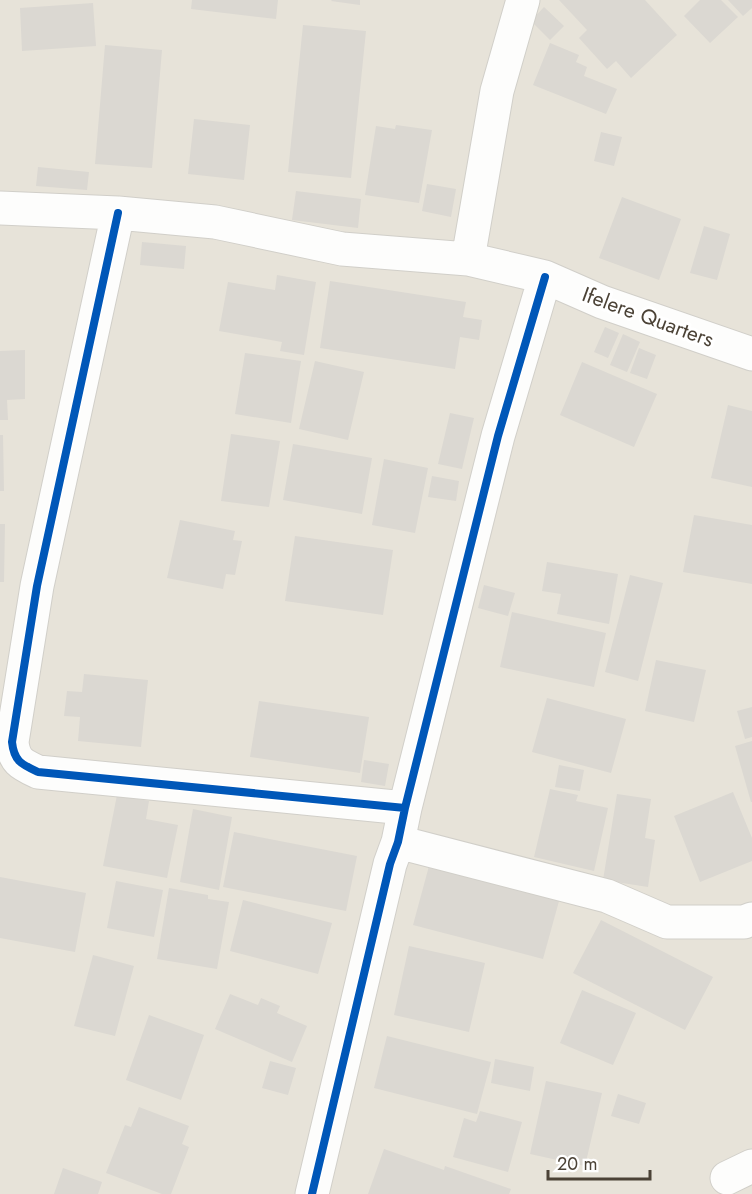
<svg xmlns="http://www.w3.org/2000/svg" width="752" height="1194" viewBox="0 0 752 1194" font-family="Jost,sans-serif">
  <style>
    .residential { fill: #e7e3d9 }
    .building { fill: #dbd8d2 }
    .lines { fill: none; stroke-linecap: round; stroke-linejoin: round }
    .minor-casing { stroke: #d1cfc9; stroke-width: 35 }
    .minor { stroke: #fdfdfc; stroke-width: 33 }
    .cycleway-casing { stroke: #fff; stroke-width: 11 }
    .cycleway { stroke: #0057b8; stroke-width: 8 }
    .labels { text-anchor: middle; stroke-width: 6; stroke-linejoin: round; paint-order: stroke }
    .street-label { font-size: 21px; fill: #4b4236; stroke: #fff }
  </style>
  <rect width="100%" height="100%" fill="#f3f1ec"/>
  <!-- residential -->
  <path class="residential" d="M 0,0 L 752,0 L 752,1194 L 0,1194 Z"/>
  <!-- building -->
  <path class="building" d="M 192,0 L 278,0 L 276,19 L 191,9 Z
    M 332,0 L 360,0 L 360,5 L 331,1 Z
    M 559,0 L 645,0 L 677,35 L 631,78 L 616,61 L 607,69 L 579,38 L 587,30 Z
    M 700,0 L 721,0 L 738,17 L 710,43 L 684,16 Z
    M 728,0 L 752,0 L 752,8 L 743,16 Z
    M 93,3 L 96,46 L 22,51 L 20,8 Z
    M 544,7 L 564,26 L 550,40 L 531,21 Z
    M 303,25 L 366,31 L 351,178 L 288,172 Z
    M 550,43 L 579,55 L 576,62 L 587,67 L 584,76 L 617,89 L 606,114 L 533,85 Z
    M 105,45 L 162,50 L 152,168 L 95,164 Z
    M 194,119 L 250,125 L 244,180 L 188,174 Z
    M 396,125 L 432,130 L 419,203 L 365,195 L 376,126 L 395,129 Z
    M 601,132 L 622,137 L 614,166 L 594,161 Z
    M 38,167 L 89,172 L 87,190 L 36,186 Z
    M 427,184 L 456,189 L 451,217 L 422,211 Z
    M 296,191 L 361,199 L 358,228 L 292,220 Z
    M 622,197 L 681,219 L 659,280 L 599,258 Z
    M 704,226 L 730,234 L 717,280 L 690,273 Z
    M 142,242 L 186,246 L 184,269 L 140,265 Z
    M 277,275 L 316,282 L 304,355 L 280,351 L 282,342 L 219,331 L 228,282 L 275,290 Z
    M 330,281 L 466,302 L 463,317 L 482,320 L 479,340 L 460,337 L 455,369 L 320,348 Z
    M 605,327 L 619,333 L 608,358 L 594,352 Z
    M 623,334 L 640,342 L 627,372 L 610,365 Z
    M 639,348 L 656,355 L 647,379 L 630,373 Z
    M 25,350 L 25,399 L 7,400 L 8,420 L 0,420 L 0,351 Z
    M 245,353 L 301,361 L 291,423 L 235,414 Z
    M 315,361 L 364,372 L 348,440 L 299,429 Z
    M 582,362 L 657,394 L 634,447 L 560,415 Z
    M 728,405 L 752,411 L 752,487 L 711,478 Z
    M 450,413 L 474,418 L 462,469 L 438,464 Z
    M 231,434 L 280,441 L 269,507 L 221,501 Z
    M 0,435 L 3,435 L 4,491 L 0,491 Z
    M 293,444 L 372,458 L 362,514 L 283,500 Z
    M 384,459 L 428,468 L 415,533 L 372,525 Z
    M 432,476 L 459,481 L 456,501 L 428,497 Z
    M 694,515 L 752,525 L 752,584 L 683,572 Z
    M 180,520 L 235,531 L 233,540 L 242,541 L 235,575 L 226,574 L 223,589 L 167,578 Z
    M 0,524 L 5,524 L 4,582 L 0,582 Z
    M 295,536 L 393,550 L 383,615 L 285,601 Z
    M 547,562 L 618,574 L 609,624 L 557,614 L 561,594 L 542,591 Z
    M 630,575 L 663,583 L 638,681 L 605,672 Z
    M 484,585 L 515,593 L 508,616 L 478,608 Z
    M 512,612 L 606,633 L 594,687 L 500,667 Z
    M 656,660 L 706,670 L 694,722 L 645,711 Z
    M 84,674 L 148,680 L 141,747 L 78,741 L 80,717 L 64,716 L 67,691 L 82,692 Z
    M 547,698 L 626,719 L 611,773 L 532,752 Z
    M 259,701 L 369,717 L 360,773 L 250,757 Z
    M 752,707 L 752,737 L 745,739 L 737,711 Z
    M 752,741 L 752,802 L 751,802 L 735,746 Z
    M 364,760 L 389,764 L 385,786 L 361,782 Z
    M 559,765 L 584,770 L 580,791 L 555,787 Z
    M 550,789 L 578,795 L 576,801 L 608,808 L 594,871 L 534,857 Z
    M 733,792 L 752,838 L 752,861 L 700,882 L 674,816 Z
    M 617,794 L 651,799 L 645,838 L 655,840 L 648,887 L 603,880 Z
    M 117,795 L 149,801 L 146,819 L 178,825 L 167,878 L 103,866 Z
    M 193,809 L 232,817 L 219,890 L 180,882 Z
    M 234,832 L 357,856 L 346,911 L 223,887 Z
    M 429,866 L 559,901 L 543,959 L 413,925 Z
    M 0,877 L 86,893 L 75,952 L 0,938 Z
    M 116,881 L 163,890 L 154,937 L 107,928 Z
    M 169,888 L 208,895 L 208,899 L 229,902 L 217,969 L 157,959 Z
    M 243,900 L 332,923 L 318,974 L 230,951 Z
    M 601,920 L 713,977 L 685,1030 L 573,973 Z
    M 409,946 L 485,963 L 469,1032 L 394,1015 Z
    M 93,955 L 134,966 L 115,1036 L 74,1026 Z
    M 582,990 L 636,1013 L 613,1065 L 560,1043 Z
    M 230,994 L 258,1005 L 261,998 L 280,1006 L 277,1013 L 307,1026 L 292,1062 L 215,1029 Z
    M 149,1015 L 204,1035 L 181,1100 L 126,1080 Z
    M 387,1036 L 491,1062 L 477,1114 L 374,1088 Z
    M 495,1059 L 534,1067 L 530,1091 L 491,1083 Z
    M 270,1061 L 296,1068 L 288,1095 L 262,1088 Z
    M 546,1081 L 602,1093 L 585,1166 L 530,1154 Z
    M 618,1094 L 646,1103 L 639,1124 L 611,1116 Z
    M 139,1107 L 189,1126 L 182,1144 L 189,1147 L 171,1194 L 162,1194 L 106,1173 L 125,1125 L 131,1127 Z
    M 480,1111 L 522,1122 L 508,1172 L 453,1157 L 464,1118 L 476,1122 Z
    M 384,1149 L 444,1170 L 445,1166 L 511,1189 L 509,1194 L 368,1194 Z
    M 63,1168 L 102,1182 L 98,1194 L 54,1194 Z"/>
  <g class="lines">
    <defs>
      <path id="minor" d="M 0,208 L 118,213 L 215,222 L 342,249 L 468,259 L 545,277 L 602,302 L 752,354
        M 118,213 L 37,586 L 12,742 C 14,761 21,764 38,772 L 405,808
        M 468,259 L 497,91 L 523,0
        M 398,842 L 607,896 L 667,922 L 744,922 L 752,919
        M 727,1178 L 752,1166
        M 312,1194 L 390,864 L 398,842 L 405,808 L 498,436 L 545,277"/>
    </defs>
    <!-- minor casing -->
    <use href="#minor" class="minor-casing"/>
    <!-- minor -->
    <use href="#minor" class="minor"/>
    <defs>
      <path id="cycleway" d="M 118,213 L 37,586 L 12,742 C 14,761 21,764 38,772 L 405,808
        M 312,1194 L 390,864 L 398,842 L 405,808 L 498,436 L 545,277"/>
    </defs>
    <!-- cycleway casing -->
    <use href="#cycleway" class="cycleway-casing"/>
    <!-- cycleway -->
    <use href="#cycleway" class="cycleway"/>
  </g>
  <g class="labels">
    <!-- street labels -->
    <g class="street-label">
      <text transform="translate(648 317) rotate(20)" y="7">Ifelere Quarters</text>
    </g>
  </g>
  <!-- scale -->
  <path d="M548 1170v9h102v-9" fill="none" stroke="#4b4236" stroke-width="3"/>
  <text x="557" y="1170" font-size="18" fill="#4b4236" stroke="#ffffff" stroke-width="4.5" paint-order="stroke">20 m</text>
</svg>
